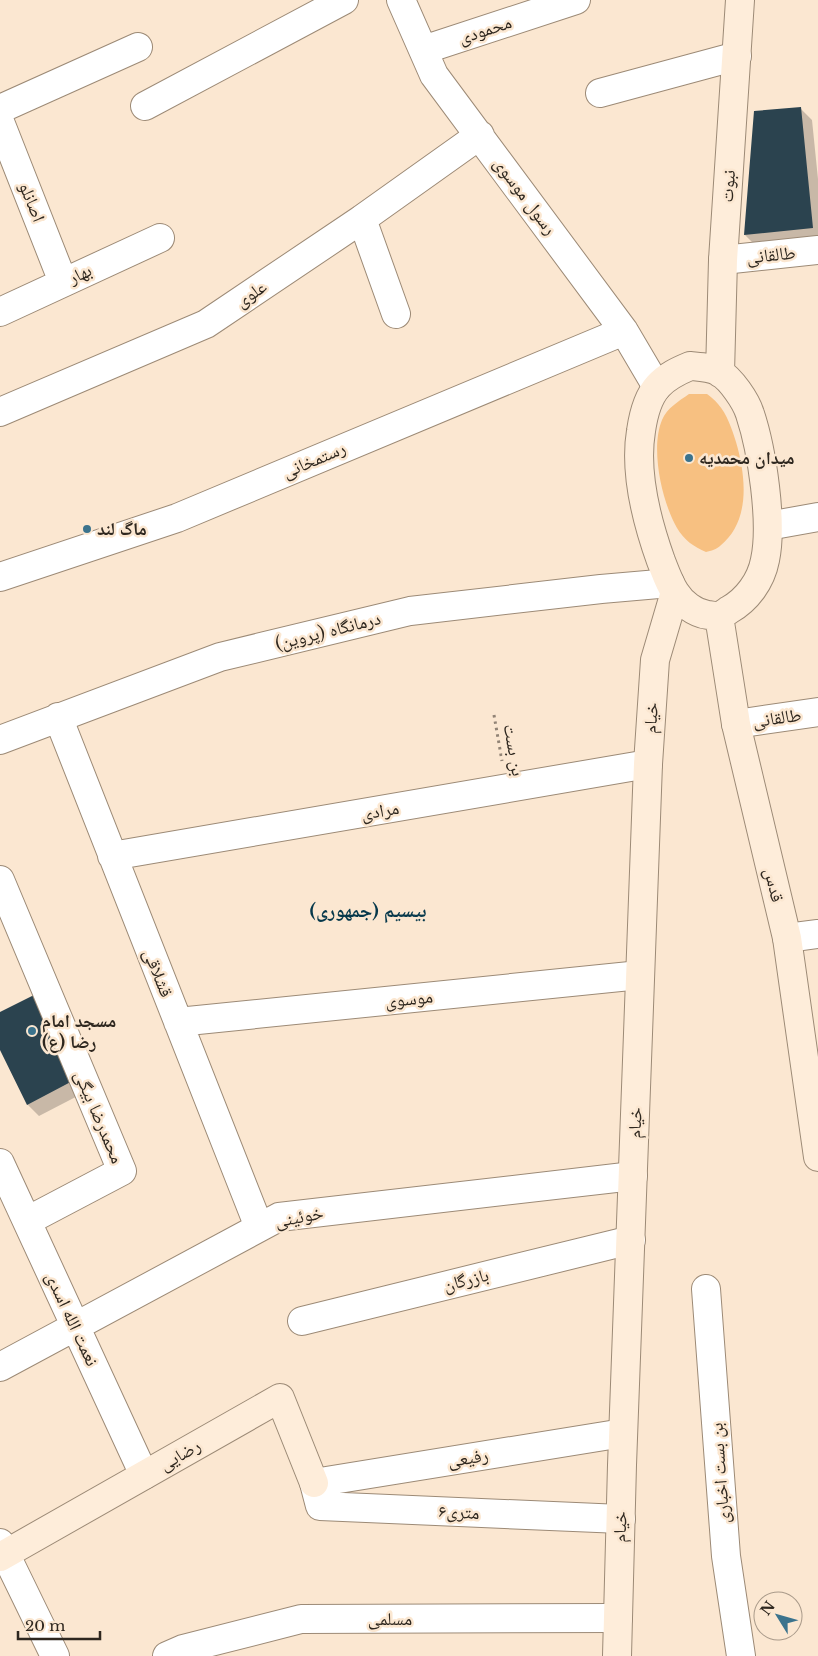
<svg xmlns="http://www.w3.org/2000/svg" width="818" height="1656" viewBox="0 0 818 1656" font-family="'Libre Baskerville','Noto Naskh Arabic',serif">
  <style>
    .green { fill: #f7c081 }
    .shadow { fill: #0003 }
    .building { fill: #2b434f }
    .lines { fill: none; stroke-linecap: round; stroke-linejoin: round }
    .street-casing { stroke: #9c8a76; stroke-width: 30 }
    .secondary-casing { stroke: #9c8a76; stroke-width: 30 }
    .path { stroke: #918375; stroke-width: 3; stroke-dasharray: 2.5 4; stroke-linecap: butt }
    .street { stroke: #fff; stroke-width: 28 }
    .secondary { stroke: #feedda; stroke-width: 28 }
    .poi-dot { fill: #3b738d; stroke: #fbe7d1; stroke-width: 2 }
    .labels { text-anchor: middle; stroke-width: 5; stroke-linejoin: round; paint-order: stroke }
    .street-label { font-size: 18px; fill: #2e271f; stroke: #fbe7d1 }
    .poi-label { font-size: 18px; font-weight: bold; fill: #2e271f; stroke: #fbe7d1; text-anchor: start }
    .neighbourhood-label { font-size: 19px; font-weight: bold; fill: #06384b; stroke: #fbe7d1 }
  </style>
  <rect width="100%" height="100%" fill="#fbe7d1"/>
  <!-- green -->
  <path class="green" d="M 689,394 L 707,394 C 711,397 715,400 718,404 C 727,414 732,429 736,442 C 746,476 751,521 720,546 C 717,549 711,551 706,552 C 694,547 684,540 677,528 C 662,502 650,449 662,420 C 667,408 679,401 689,394 Z"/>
  <!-- shadow -->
  <path class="shadow" d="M 801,109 L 812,120 L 818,179 L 818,240 L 756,246 L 745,235 Z
    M 0,1014 L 93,1088 L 39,1116 L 28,1105 L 0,1048 Z"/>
  <!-- building -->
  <path class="building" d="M 801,107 L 813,228 L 744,235 L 754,111 Z
    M 46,989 L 82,1076 L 27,1105 L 0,1050 L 0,1012 Z"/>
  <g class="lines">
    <defs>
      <path id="street" d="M 401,0 L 434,75 L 624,331 L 657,387
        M 423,50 L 576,0
        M 600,93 L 737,56
        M 145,106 L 344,0
        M 0,109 L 138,47
        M 0,122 L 63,282
        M 362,219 L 396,314
        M 723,260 L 818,250
        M 0,312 L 160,238
        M 0,412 L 206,324 L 362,219 L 480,135
        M 768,526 L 818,517
        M 0,577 L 177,518 L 624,331
        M 58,717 L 259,1227
        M 736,724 L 818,712
        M 0,740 L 220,657 L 410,611 L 601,589 L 670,583
        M 112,856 L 648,764
        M 0,880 L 122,1171 L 27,1221
        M 787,938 L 818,934
        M 178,1022 L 640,975
        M 0,1163 L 144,1475
        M 706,1289 L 726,1556 L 741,1656
        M 302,1321 L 631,1240
        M 0,1367 L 279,1217 L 633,1176
        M 621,1519 L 320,1506 L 314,1483 L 623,1433
        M 0,1543 L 55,1656
        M 167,1656 L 183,1649 L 301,1619 L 618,1618"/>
      <path id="secondary" d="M 690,366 C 701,367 710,367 719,372 C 731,379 746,401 750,414 C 762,450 773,523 765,560 C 761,581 747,600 729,610 C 726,612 722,615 719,616 C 716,617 711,615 708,615 C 694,613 682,603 675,592 C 669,583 665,571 661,561 C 647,522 634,473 641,431 C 643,417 648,397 658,386 C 667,376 678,371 690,366 Z
        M 720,373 L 723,260 L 740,0
        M 719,616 L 736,724 L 787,938 L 818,1157
        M 0,1557 L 280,1398 L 314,1483
        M 617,1656 L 622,1465 L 648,764 L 655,660 L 675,592"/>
    </defs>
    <!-- street casing -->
    <use href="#street" class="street-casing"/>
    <!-- secondary casing -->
    <use href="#secondary" class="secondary-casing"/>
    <!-- path -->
    <path class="path" d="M 494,715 L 502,761"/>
    <!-- street -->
    <use href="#street" class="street"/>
    <!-- secondary -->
    <use href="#secondary" class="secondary"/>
  </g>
  <!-- markers -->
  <g class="poi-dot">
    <circle cx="689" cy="458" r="5"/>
    <circle cx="87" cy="529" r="5"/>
    <circle cx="32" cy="1031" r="5"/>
  </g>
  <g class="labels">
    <!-- street labels -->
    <g class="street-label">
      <text transform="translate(485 30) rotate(-18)" y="6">محمودی</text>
      <text transform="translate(728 186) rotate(-86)" y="6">نبوت</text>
      <text transform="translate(525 196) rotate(53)" y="6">رسول موسوی</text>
      <text transform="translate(32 202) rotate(68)" y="6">اصانلو</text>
      <text transform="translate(771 255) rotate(-6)" y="6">طالقانی</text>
      <text transform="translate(80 274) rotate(-25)" y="6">بهار</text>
      <text transform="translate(251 294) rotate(-34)" y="6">علوی</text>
      <text transform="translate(314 460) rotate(-23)" y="6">رستمخانی</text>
      <text transform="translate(328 631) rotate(-14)" y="6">درمانگاه (پروین)</text>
      <text transform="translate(651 718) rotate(-86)" y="6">خیام</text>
      <text transform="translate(777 718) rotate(-8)" y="6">طالقانی</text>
      <text transform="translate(514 750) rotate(80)" y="6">بن بست</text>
      <text transform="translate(380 811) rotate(-10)" y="6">مرادی</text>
      <text transform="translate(774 885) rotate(77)" y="6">قدس</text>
      <text transform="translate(158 973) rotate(68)" y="6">قشلاقی</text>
      <text transform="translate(409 999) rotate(-6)" y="6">موسوی</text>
      <text transform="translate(99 1117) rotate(67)" y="6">محمدرضا بیگی</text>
      <text transform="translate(635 1123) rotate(-88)" y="6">خیام</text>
      <text transform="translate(299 1217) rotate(-11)" y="6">خوئینی</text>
      <text transform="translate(466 1280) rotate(-14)" y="6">بازرگان</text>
      <text transform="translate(72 1319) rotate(65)" y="6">نعمت الله اسدی</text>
      <text transform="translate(180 1455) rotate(-30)" y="6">رضایی</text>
      <text transform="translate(468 1458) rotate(-9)" y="6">رفیعی</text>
      <text transform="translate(720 1473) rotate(-94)" y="6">بن بست اخباری</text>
      <text transform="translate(459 1512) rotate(3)" y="6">۶متری</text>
      <text transform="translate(620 1527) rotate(-88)" y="6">خیام</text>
      <text x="390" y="1625">مسلمی</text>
    </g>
    <!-- poi labels -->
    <g class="poi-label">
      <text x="699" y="464">میدان محمدیه</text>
      <text x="97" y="535">ماگ لند</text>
      <text x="42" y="1027">مسجد امام<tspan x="42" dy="21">رضا (ع)</tspan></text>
    </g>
    <!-- neighbourhood labels -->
    <g class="neighbourhood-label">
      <text x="368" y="917">(بیسیم (جمهوری</text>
    </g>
  </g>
  <!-- north arrow -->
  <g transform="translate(778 1616) rotate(307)"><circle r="24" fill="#fbe7d1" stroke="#a99a8a"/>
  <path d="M0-4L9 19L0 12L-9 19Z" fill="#3b738d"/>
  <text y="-8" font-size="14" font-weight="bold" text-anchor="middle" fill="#2e271f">N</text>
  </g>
  <!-- scale -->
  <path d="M18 1631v8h82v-8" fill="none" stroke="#2e271f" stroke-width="2.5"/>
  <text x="25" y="1631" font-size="15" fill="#2e271f" stroke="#fbe7d1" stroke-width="4" paint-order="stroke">20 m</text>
</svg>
